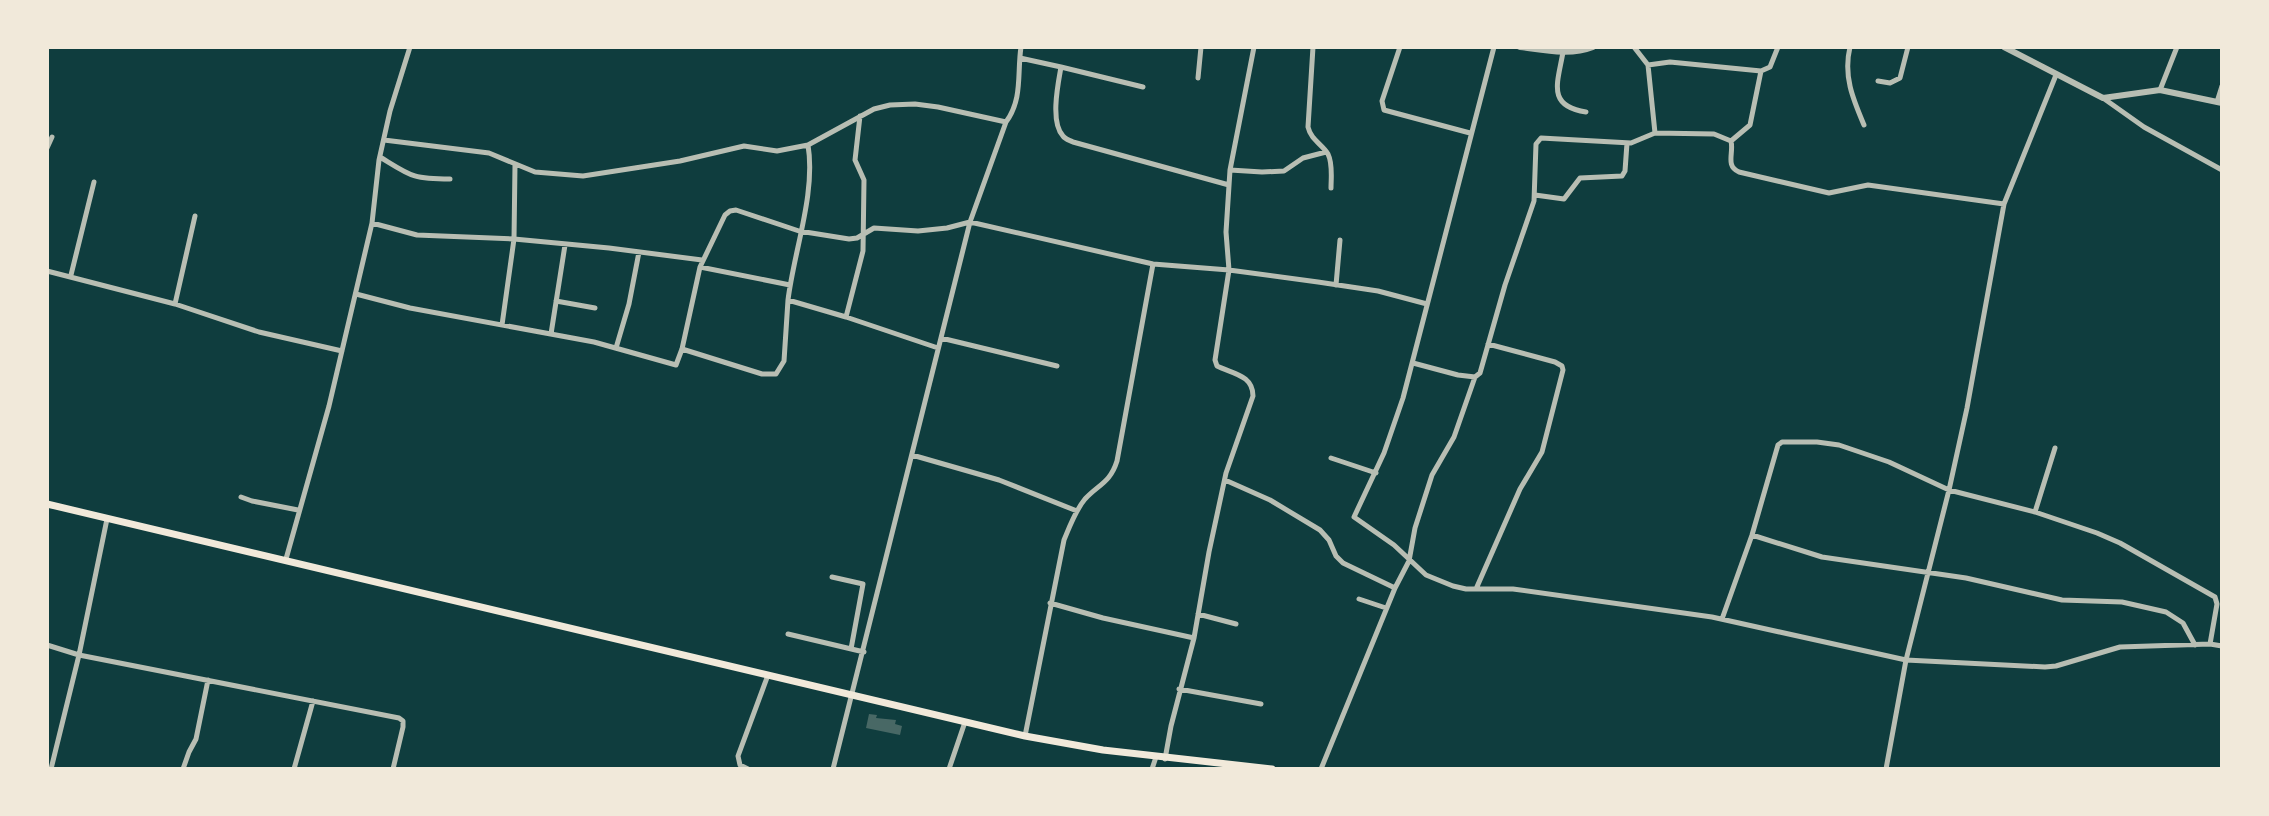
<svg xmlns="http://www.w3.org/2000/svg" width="2269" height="816" viewBox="0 0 2269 816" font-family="'Source Sans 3',sans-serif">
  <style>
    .building { fill: #486865 }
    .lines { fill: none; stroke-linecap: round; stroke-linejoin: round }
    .minor { stroke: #b8beb3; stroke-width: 5 }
    .tertiary { stroke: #b8beb3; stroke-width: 6 }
    .secondary { stroke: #f1e9da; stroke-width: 7 }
  </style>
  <rect width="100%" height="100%" fill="#0f3d3e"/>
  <!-- building -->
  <path class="building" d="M 869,714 L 877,715 L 876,718 L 896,720 L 895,724 L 902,726 L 900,735 L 866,728 Z"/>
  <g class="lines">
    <!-- minor -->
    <path class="minor" d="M 1313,47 L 1308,127 C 1311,140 1322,144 1328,154 C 1333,164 1331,178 1331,188
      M 1400,47 L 1382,101 L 1384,110 L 1470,133
      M 1494,47 L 1403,398 L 1384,453 L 1354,517 L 1394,545 L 1426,575 L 1453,586 L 1466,589 L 1513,589 L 1712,617 L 1906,660 L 2045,667 L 2056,666 L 2120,647 L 2210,644 L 2222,646
      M 1634,47 L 1648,65 L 1655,133
      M 1850,47 C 1843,76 1853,99 1864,125
      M 1563,52 C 1558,82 1546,106 1586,112
      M 1020,58 L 1061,67 C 1058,84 1050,122 1063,136 C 1065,139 1069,140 1073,142 L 1229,185
      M 1648,65 L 1670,62 L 1761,71 L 1770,67 L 1778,47
      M 1061,67 L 1143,87
      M 1198,78 L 1201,47
      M 1878,81 L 1890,83 L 1900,78 L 1908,47
      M 2160,90 L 2177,47
      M 2103,98 L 2144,127 L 2222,170
      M 2217,102 L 2222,86
      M 384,140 L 489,153 L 535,172 L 583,176 L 680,161 L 744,146 L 777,151 L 808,145 L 874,109 L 890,105 L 915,104 L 938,107 L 1006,122
      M 1731,141 L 1750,125 L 1761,71
      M 47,148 L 52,137
      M 380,157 C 411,176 412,179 450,179
      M 1230,170 L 1262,172 L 1284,171 L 1303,158 L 1326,152
      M 1535,195 L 1564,199 L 1580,178 L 1622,176 L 1625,171 L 1627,143
      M 372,223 L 417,235 L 514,239 L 609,248 L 702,260
      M 700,267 L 790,285
      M 47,271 L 175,304 L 259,332 L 342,351
      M 71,275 L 94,182
      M 1336,285 L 1340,240
      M 356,294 L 410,308 L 594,342 L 676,365 L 682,349 L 700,267 L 725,215 L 730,211 L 736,210 L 799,231 L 849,239 L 857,238 L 874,228 L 918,231 L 947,228 L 970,222 L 1153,264 L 1229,270 L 1318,282 L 1378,291 L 1427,304
      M 788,300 C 794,251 816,193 808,145
      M 556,301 L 595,308
      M 175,304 L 195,216
      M 846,317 L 863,251 L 864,180 L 855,160 L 860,116
      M 502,325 L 514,239 L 515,165
      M 551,334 L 565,245
      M 941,338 L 1057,366
      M 616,348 L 629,304 L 639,252
      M 682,349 L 762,374 L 776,374 L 784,361 L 788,300 L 846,317 L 938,348
      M 1413,363 L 1458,375 L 1475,377 L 1480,373 L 1505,285 L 1534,201 L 1536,144 L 1541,138 L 1631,143 L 1655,133 L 1714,134 L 1731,141 C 1734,153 1725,166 1739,172 L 1829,193 L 1868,185 L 2004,204
      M 912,455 L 999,480 L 1077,511
      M 1331,458 L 1376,473
      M 1225,480 L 1270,500 L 1320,530 L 1329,540 L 1336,556 L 1343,563 L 1395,588
      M 241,497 L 252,501 L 298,510
      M 2035,512 L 2055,448
      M 1752,535 L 1822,557 L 1966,578 L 2062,600 L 2122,602 L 2166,612 L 2183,623 L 2195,645
      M 286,559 L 329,406 L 372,223 L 379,160 L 390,111 L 410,47
      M 832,577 L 863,584 L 851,649
      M 1476,589 L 1520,489 L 1542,452 L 1563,370 L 1562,366 L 1555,362 L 1488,344
      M 1359,599 L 1386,608
      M 1050,603 L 1103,618 L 1194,638
      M 1198,614 L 1236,624
      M 1722,619 L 1752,535 L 1778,445 L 1782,442 L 1817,442 L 1839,445 L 1889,462 L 1949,490 L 2035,512 L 2097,533 L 2120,543 L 2215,597 L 2217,604 L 2210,644
      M 788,634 L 864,652
      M 47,645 L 79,655 L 399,718 L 403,721 L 403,727 L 393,769
      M 1179,689 L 1261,704
      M 1025,736 L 1064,540 C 1070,526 1075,511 1085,499 C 1099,484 1110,483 1117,461 L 1153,264
      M 1165,759 L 1171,726 L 1194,638 L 1209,552 L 1226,473 L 1253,396 C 1253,375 1233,374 1217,366 L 1215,360 L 1229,270 L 1226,232 L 1230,170 L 1254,47
      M 51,769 L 79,655 L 107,519
      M 183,769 L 189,752 L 196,739 L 208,680
      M 294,769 L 313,701
      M 748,769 L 740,765 L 738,756 L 768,675
      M 833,769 L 970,222 L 1006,122 C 1023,99 1017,73 1021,47
      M 949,769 L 965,722
      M 1152,769 L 1156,757
      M 1321,769 L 1395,588 L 1409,561 L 1415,528 L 1432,475 L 1454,437 L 1475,377
      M 1886,769 L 1906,660 L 1949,490 L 1967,408 L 2004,204 L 2056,75"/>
    <!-- tertiary -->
    <path class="tertiary" d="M 1520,47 C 1544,50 1570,56 1593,47
      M 2004,47 L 2103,98 L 2160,90 L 2222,103"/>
    <!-- secondary -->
    <path class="secondary" d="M 47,504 L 1025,736 L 1103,750 L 1272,769"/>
  </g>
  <!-- border -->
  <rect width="2269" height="816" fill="none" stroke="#f1e9da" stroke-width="98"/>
</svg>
